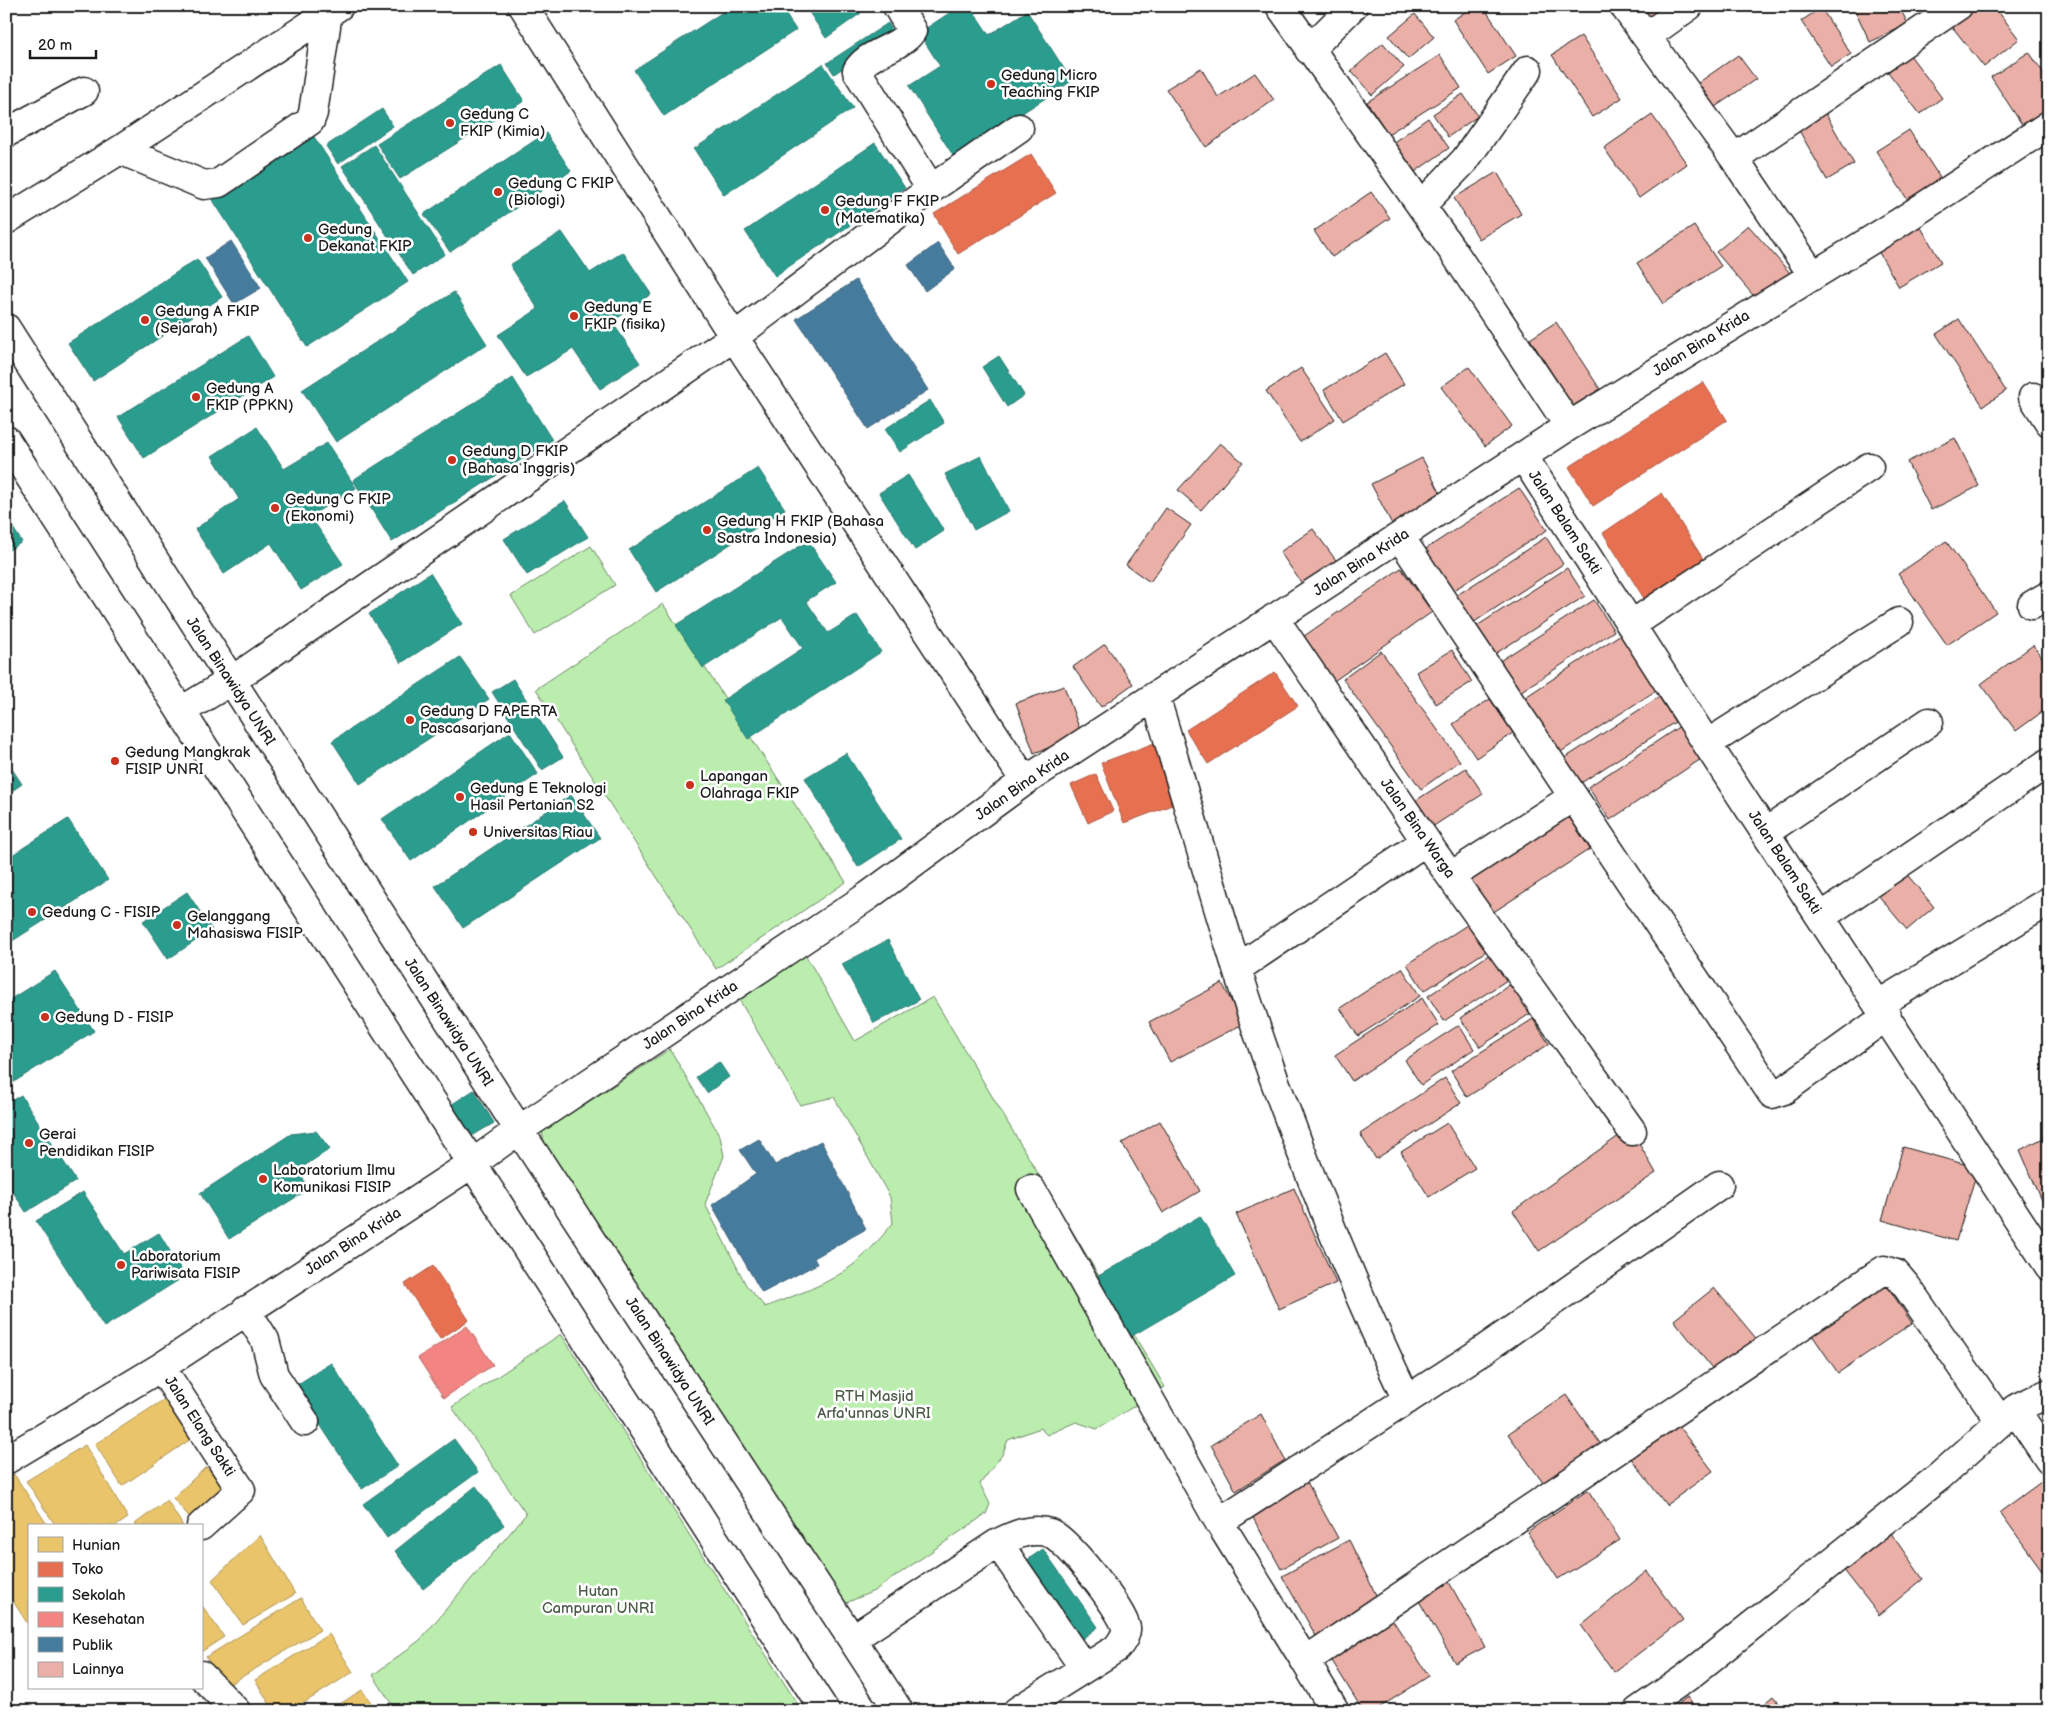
<svg xmlns="http://www.w3.org/2000/svg" width="2055" height="1717" viewBox="0 0 2055 1717" font-family="'Balsamiq Sans',sans-serif">
  <style>
    .green { fill: #bbeeae; stroke: #6c8565 }
    .homes { fill: #e9c46a; stroke: #ac9253 }
    .shops { fill: #e76f51; stroke: #aa5641 }
    .schools { fill: #2a9d8f; stroke: #26766c }
    .health { fill: #f28482; stroke: #b26563 }
    .public { fill: #457b9d; stroke: #395e76 }
    .building { fill: #eaafa7; stroke: #1c1c1c }
    .lines { fill: none; stroke-linecap: round; stroke-linejoin: round }
    .minor-casing { stroke: #1c1c1c; stroke-width: 31 }
    .minor { stroke: #fff; stroke-width: 28 }
    .poi-dot { fill: #c8321e; stroke: #fff; stroke-width: 2 }
    .labels { text-anchor: middle; stroke-width: 5; stroke-linejoin: round; paint-order: stroke }
    .poi-label { font-size: 15px; fill: #1c1c1c; stroke: #fff; text-anchor: start }
    .street-label { font-size: 15px; fill: #1c1c1c; stroke: #fff }
    .park-label { font-size: 15px; fill: #4c5b48; stroke: #fff }
  </style>
  <rect width="100%" height="100%" fill="#fff"/>
  <filter id="ink" filterUnits="userSpaceOnUse"><feTurbulence type="fractalNoise" baseFrequency=".02" numOctaves="2"/><feDisplacementMap in="SourceGraphic" scale="10" xChannelSelector="R" yChannelSelector="G"/><feConvolveMatrix kernelMatrix="1 2 1 2 8 2 1 2 1" color-interpolation-filters="sRGB"/></filter>
  <g filter="url(#ink)">
    <!-- green -->
    <path class="green" d="M 591,546 L 615,585 L 535,635 L 511,596 Z
      M 663,604 L 846,882 L 716,969 L 536,689 Z
      M 805,954 L 855,1041 L 933,997 L 1165,1387 L 1097,1429 L 1076,1422 L 1047,1435 L 1040,1428 L 1008,1440 L 1002,1455 L 980,1484 L 990,1504 L 986,1514 L 874,1591 L 846,1603 L 546,1150 L 542,1132 L 670,1049 L 720,1136 L 724,1156 L 705,1204 L 746,1285 L 765,1307 C 792,1296 822,1287 846,1270 C 865,1257 879,1240 893,1223 L 890,1197 L 834,1097 L 800,1105 L 737,996 Z
      M 561,1334 L 802,1711 L 396,1711 L 373,1675 L 420,1640 L 526,1514 L 452,1407 Z"/>
    <!-- homes -->
    <path class="homes" d="M 171,1395 L 197,1435 L 122,1486 L 95,1444 Z
      M 85,1445 L 128,1518 L 116,1526 L 56,1526 L 26,1481 Z
      M 206,1467 L 225,1488 L 192,1520 L 173,1498 Z
      M 14,1474 L 48,1526 L 29,1526 L 29,1626 L 6,1590 L 6,1479 Z
      M 167,1500 L 183,1526 L 136,1526 L 135,1524 Z
      M 260,1535 L 295,1594 L 243,1625 L 212,1580 Z
      M 301,1598 L 320,1630 L 225,1687 L 206,1657 Z
      M 201,1604 L 224,1637 L 201,1652 Z
      M 329,1634 L 353,1672 L 291,1711 L 274,1711 L 255,1680 Z
      M 362,1690 L 377,1711 L 329,1711 Z"/>
    <!-- shops -->
    <path class="shops" d="M 1031,154 L 1056,193 L 958,254 L 934,214 Z
      M 1703,382 L 1727,420 L 1593,506 L 1569,467 Z
      M 1662,493 L 1705,562 L 1650,608 L 1603,533 Z
      M 1275,672 L 1298,706 L 1208,764 L 1186,730 Z
      M 1157,742 L 1180,802 L 1124,823 L 1101,763 Z
      M 1096,774 L 1113,811 L 1088,823 L 1071,785 Z
      M 433,1266 L 469,1320 L 440,1339 L 405,1284 Z"/>
    <!-- schools -->
    <path class="schools" d="M 732,6 L 780,6 L 796,30 L 664,116 L 634,70 Z
      M 805,6 L 857,6 L 861,13 L 826,38 Z
      M 960,6 L 970,6 L 989,35 L 1027,11 L 1072,81 L 954,157 L 909,86 L 940,66 L 919,33 Z
      M 888,23 L 894,34 L 834,74 L 827,63 Z
      M 823,64 L 853,108 L 724,195 L 694,149 Z
      M 501,65 L 524,101 L 400,179 L 377,144 Z
      M 382,109 L 393,126 L 338,164 L 326,146 Z
      M 309,129 L 408,282 L 307,347 L 209,194 Z
      M 546,133 L 571,171 L 450,252 L 424,214 Z
      M 875,143 L 905,188 L 775,276 L 745,231 Z
      M 374,145 L 445,254 L 413,275 L 342,166 Z
      M 562,232 L 590,273 L 623,252 L 651,294 L 612,322 L 640,363 L 600,389 L 573,349 L 526,377 L 498,335 L 538,309 L 510,265 Z
      M 197,259 L 222,297 L 93,381 L 68,343 Z
      M 454,292 L 487,344 L 336,442 L 302,390 Z
      M 248,336 L 273,377 L 144,458 L 118,417 Z
      M 999,356 L 1024,395 L 1007,407 L 982,367 Z
      M 513,378 L 552,440 L 392,542 L 353,480 Z
      M 930,400 L 944,423 L 900,452 L 885,429 Z
      M 257,427 L 284,469 L 327,443 L 356,488 L 310,516 L 343,564 L 301,590 L 271,543 L 224,574 L 195,529 L 239,499 L 212,456 Z
      M 981,456 L 1009,511 L 974,530 L 945,474 Z
      M 758,468 L 785,509 L 656,592 L 629,550 Z
      M 908,475 L 944,531 L 915,550 L 879,493 Z
      M 565,501 L 588,537 L 527,575 L 504,539 Z
      M 6,517 L 22,542 L 6,552 Z
      M 808,541 L 836,582 L 806,601 L 828,633 L 857,615 L 881,652 L 748,739 L 723,700 L 803,648 L 782,617 L 703,668 L 676,625 Z
      M 430,573 L 462,624 L 401,663 L 369,614 Z
      M 460,657 L 489,699 L 360,784 L 332,741 Z
      M 513,679 L 563,757 L 542,770 L 492,692 Z
      M 510,732 L 538,774 L 411,861 L 382,819 Z
      M 846,753 L 901,839 L 858,867 L 805,778 Z
      M 6,760 L 22,784 L 6,795 Z
      M 571,795 L 600,838 L 463,928 L 435,886 Z
      M 68,819 L 108,880 L 6,945 L 6,859 Z
      M 187,892 L 212,930 L 168,959 L 143,921 Z
      M 888,940 L 919,1000 L 874,1023 L 842,964 Z
      M 55,971 L 94,1031 L 6,1087 L 6,1002 Z
      M 719,1062 L 729,1077 L 707,1093 L 696,1077 Z
      M 474,1090 L 494,1123 L 465,1140 L 446,1108 Z
      M 21,1095 L 76,1181 L 26,1212 L 6,1181 L 6,1104 Z
      M 316,1131 L 330,1149 L 298,1170 L 309,1189 L 229,1239 L 200,1193 L 291,1134 Z
      M 83,1192 L 124,1254 L 159,1233 L 185,1276 L 104,1327 L 36,1221 Z
      M 1200,1216 L 1235,1276 L 1125,1340 L 1090,1281 Z
      M 331,1363 L 398,1466 L 362,1489 L 295,1386 Z
      M 454,1439 L 478,1472 L 387,1538 L 363,1504 Z
      M 476,1486 L 504,1525 L 423,1589 L 395,1551 Z
      M 1043,1549 L 1098,1627 L 1082,1639 L 1027,1560 Z"/>
    <!-- health -->
    <path class="health" d="M 467,1326 L 493,1365 L 444,1398 L 418,1358 Z"/>
    <!-- public -->
    <path class="public" d="M 231,241 L 261,288 L 234,304 L 205,258 Z
      M 938,243 L 955,269 L 925,291 L 908,265 Z
      M 856,280 L 928,390 L 868,429 L 796,319 Z
      M 759,1139 L 775,1165 L 821,1141 L 866,1229 L 814,1258 L 817,1264 L 762,1293 L 712,1205 L 756,1174 L 740,1150 Z"/>
    <!-- building -->
    <path class="building" d="M 1474,6 L 1483,6 L 1516,56 L 1488,74 L 1453,20 Z
      M 1634,6 L 1668,6 L 1647,23 Z
      M 1853,6 L 1899,6 L 1908,24 L 1870,42 Z
      M 1973,6 L 1994,6 L 2019,39 L 1984,67 L 1950,24 Z
      M 1821,8 L 1851,54 L 1831,67 L 1801,21 Z
      M 1415,14 L 1434,37 L 1408,59 L 1389,36 Z
      M 1581,36 L 1622,98 L 1592,117 L 1552,55 Z
      M 1383,43 L 1404,67 L 1372,95 L 1351,71 Z
      M 2029,52 L 2049,81 L 2049,109 L 2023,126 L 1991,77 Z
      M 1440,55 L 1461,88 L 1388,134 L 1367,102 Z
      M 1738,55 L 1756,79 L 1715,107 L 1698,83 Z
      M 1910,55 L 1942,98 L 1920,114 L 1888,72 Z
      M 1201,68 L 1218,97 L 1255,73 L 1274,100 L 1206,147 L 1166,89 Z
      M 1463,94 L 1478,116 L 1448,137 L 1433,114 Z
      M 1823,109 L 1854,164 L 1827,180 L 1796,125 Z
      M 1652,115 L 1687,164 L 1639,198 L 1604,148 Z
      M 1428,118 L 1449,148 L 1409,176 L 1388,146 Z
      M 1909,130 L 1942,181 L 1909,202 L 1876,151 Z
      M 1497,172 L 1521,214 L 1479,239 L 1454,198 Z
      M 1371,192 L 1390,218 L 1332,257 L 1314,231 Z
      M 1919,224 L 1941,262 L 1899,287 L 1877,249 Z
      M 1748,225 L 1790,273 L 1758,301 L 1716,252 Z
      M 1694,226 L 1721,266 L 1663,304 L 1637,263 Z
      M 1959,319 L 2006,391 L 1983,406 L 1936,334 Z
      M 1556,322 L 1600,389 L 1573,406 L 1530,339 Z
      M 1385,353 L 1404,384 L 1343,421 L 1324,390 Z
      M 1469,367 L 1512,426 L 1485,446 L 1441,387 Z
      M 1301,368 L 1335,419 L 1300,442 L 1266,391 Z
      M 1955,438 L 1979,486 L 1931,510 L 1907,462 Z
      M 1220,443 L 1243,462 L 1201,510 L 1178,490 Z
      M 1422,458 L 1443,498 L 1392,524 L 1371,484 Z
      M 1519,488 L 1547,530 L 1451,592 L 1424,550 Z
      M 1166,508 L 1191,525 L 1150,582 L 1126,565 Z
      M 1313,529 L 1338,563 L 1305,588 L 1280,552 Z
      M 1546,537 L 1563,564 L 1465,628 L 1448,601 Z
      M 1946,541 L 1996,612 L 1947,645 L 1898,574 Z
      M 1401,568 L 1432,612 L 1331,683 L 1300,639 Z
      M 1567,568 L 1585,596 L 1487,659 L 1469,631 Z
      M 1594,600 L 1614,631 L 1512,697 L 1492,666 Z
      M 1621,634 L 1657,690 L 1559,753 L 1524,698 Z
      M 1105,644 L 1133,684 L 1101,707 L 1073,667 Z
      M 2033,645 L 2049,667 L 2049,707 L 2016,731 L 1981,684 Z
      M 1452,650 L 1472,682 L 1436,704 L 1416,672 Z
      M 1381,651 L 1460,761 L 1421,789 L 1343,679 Z
      M 1064,686 L 1082,736 L 1034,753 L 1016,703 Z
      M 1659,697 L 1675,722 L 1581,783 L 1565,758 Z
      M 1490,699 L 1513,733 L 1476,758 L 1453,724 Z
      M 1683,724 L 1704,757 L 1610,820 L 1588,787 Z
      M 1466,768 L 1483,794 L 1432,827 L 1415,801 Z
      M 1564,809 L 1590,849 L 1492,913 L 1466,873 Z
      M 1900,866 L 1934,907 L 1907,930 L 1873,889 Z
      M 1473,921 L 1491,948 L 1424,991 L 1407,964 Z
      M 1493,952 L 1510,978 L 1444,1021 L 1428,996 Z
      M 1402,968 L 1420,996 L 1358,1036 L 1340,1008 Z
      M 1222,983 L 1243,1024 L 1170,1062 L 1149,1022 Z
      M 1511,984 L 1531,1013 L 1480,1047 L 1460,1018 Z
      M 1422,998 L 1439,1025 L 1352,1081 L 1335,1055 Z
      M 1533,1019 L 1549,1044 L 1467,1097 L 1451,1071 Z
      M 1459,1025 L 1474,1049 L 1421,1085 L 1405,1060 Z
      M 1445,1078 L 1461,1103 L 1376,1159 L 1360,1134 Z
      M 1160,1121 L 1200,1191 L 1163,1213 L 1122,1143 Z
      M 1447,1123 L 1475,1168 L 1429,1197 L 1401,1152 Z
      M 1630,1128 L 1656,1173 L 1539,1251 L 1513,1211 Z
      M 2049,1135 L 2049,1203 L 2044,1205 L 2020,1150 Z
      M 1903,1147 L 1978,1168 L 1956,1241 L 1882,1220 Z
      M 1294,1188 L 1336,1283 L 1279,1309 L 1236,1214 Z
      M 1886,1284 L 1912,1323 L 1838,1373 L 1812,1335 Z
      M 1714,1288 L 1760,1343 L 1715,1372 L 1674,1320 Z
      M 1566,1395 L 1602,1446 L 1546,1487 L 1508,1434 Z
      M 1261,1414 L 1285,1460 L 1236,1491 L 1211,1445 Z
      M 1675,1422 L 1713,1471 L 1666,1505 L 1630,1457 Z
      M 2045,1479 L 2049,1483 L 2049,1580 L 2000,1512 Z
      M 1307,1482 L 1338,1538 L 1281,1569 L 1252,1516 Z
      M 1588,1490 L 1620,1540 L 1558,1579 L 1527,1532 Z
      M 1888,1529 L 1923,1579 L 1879,1615 L 1843,1569 Z
      M 1349,1540 L 1379,1601 L 1317,1638 L 1282,1576 Z
      M 1647,1571 L 1683,1620 L 1614,1672 L 1581,1625 Z
      M 1449,1582 L 1485,1647 L 1455,1663 L 1419,1601 Z
      M 1392,1619 L 1429,1676 L 1374,1711 L 1363,1711 L 1331,1659 Z
      M 1774,1696 L 1786,1711 L 1756,1711 Z
      M 1687,1697 L 1698,1711 L 1669,1711 Z"/>
    <g class="lines">
      <defs>
        <path id="minor" d="M 523,6 L 734,337 L 1025,781
          M 897,6 L 912,31 C 900,49 867,52 857,71 L 931,189
          M 1280,6 L 1455,254 L 1569,426
          M 1624,6 L 1734,158 L 1812,274
          M 1647,36 L 1689,6
          M 1309,50 L 1353,6
          M 6,133 L 84,91
          M 120,150 L 204,185 L 219,183 L 310,121 L 313,113 L 328,13
          M 1734,158 L 1958,6
          M 1421,206 L 1465,160 L 1528,70
          M 6,220 L 120,150 L 339,6
          M 6,328 L 519,1130 L 899,1711
          M 2033,397 L 2049,422
          M 6,440 L 825,1711
          M 1523,456 L 1707,744 L 2049,1266
          M 1400,537 L 1772,1094 L 1784,1090 L 1887,1016
          M 2032,605 L 2049,595
          M 1274,618 L 1434,853 L 1632,1131
          M 1631,625 L 1869,467
          M 1155,696 C 1197,832 1233,970 1283,1103 C 1320,1204 1361,1303 1407,1400
          M 181,711 L 231,681 L 734,337 L 931,189 L 1019,128
          M 1707,744 L 1899,622
          M 1766,832 L 1929,722
          M 1451,876 L 1573,797
          M 1821,917 L 2049,762
          M 1238,968 L 1426,841
          M 1879,1004 L 2049,901
          M 1031,1189 L 1219,1522 L 1305,1661 L 1884,1270 L 1896,1274 L 1907,1287 L 2001,1422
          M 246,1310 L 265,1340 L 274,1375 L 305,1422
          M 161,1367 L 241,1490 L 201,1526
          M 2015,1409 L 2049,1460
          M 6,1460 L 161,1367 L 473,1163 L 519,1130 L 868,896 L 1025,781 L 1569,426 L 1897,224 L 2049,125
          M 1219,1522 L 1482,1351 L 1719,1185
          M 998,1543 L 1084,1668
          M 852,1639 L 998,1543 C 1014,1535 1032,1527 1050,1533 C 1067,1539 1122,1609 1126,1628 C 1127,1635 1121,1642 1117,1648 L 1017,1711
          M 1305,1661 L 1335,1711
          M 201,1675 L 236,1711
          M 1638,1711 L 1687,1677 L 1940,1476 L 2015,1409 L 2049,1393"/>
      </defs>
      <!-- minor casing -->
      <use href="#minor" class="minor-casing"/>
      <!-- minor -->
      <use href="#minor" class="minor"/>
    </g>
  </g>
  <!-- markers -->
  <g class="poi-dot">
    <circle cx="991" cy="84" r="5"/>
    <circle cx="450" cy="123" r="5"/>
    <circle cx="498" cy="192" r="5"/>
    <circle cx="825" cy="210" r="5"/>
    <circle cx="308" cy="238" r="5"/>
    <circle cx="574" cy="316" r="5"/>
    <circle cx="145" cy="320" r="5"/>
    <circle cx="196" cy="397" r="5"/>
    <circle cx="452" cy="460" r="5"/>
    <circle cx="275" cy="508" r="5"/>
    <circle cx="707" cy="530" r="5"/>
    <circle cx="410" cy="720" r="5"/>
    <circle cx="115" cy="761" r="5"/>
    <circle cx="690" cy="785" r="5"/>
    <circle cx="460" cy="797" r="5"/>
    <circle cx="473" cy="832" r="5"/>
    <circle cx="32" cy="912" r="5"/>
    <circle cx="177" cy="925" r="5"/>
    <circle cx="45" cy="1017" r="5"/>
    <circle cx="29" cy="1143" r="5"/>
    <circle cx="263" cy="1179" r="5"/>
    <circle cx="121" cy="1265" r="5"/>
  </g>
  <g class="labels">
    <!-- poi labels -->
    <g class="poi-label">
      <text x="1001" y="80">Gedung Micro<tspan x="1001" dy="17">Teaching FKIP</tspan></text>
      <text x="460" y="119">Gedung C<tspan x="460" dy="17">FKIP (Kimia)</tspan></text>
      <text x="508" y="188">Gedung C FKIP<tspan x="508" dy="17">(Biologi)</tspan></text>
      <text x="835" y="206">Gedung F FKIP<tspan x="835" dy="17">(Matematika)</tspan></text>
      <text x="318" y="234">Gedung<tspan x="318" dy="17">Dekanat FKIP</tspan></text>
      <text x="584" y="312">Gedung E<tspan x="584" dy="17">FKIP (fisika)</tspan></text>
      <text x="155" y="316">Gedung A FKIP<tspan x="155" dy="17">(Sejarah)</tspan></text>
      <text x="206" y="393">Gedung A<tspan x="206" dy="17">FKIP (PPKN)</tspan></text>
      <text x="462" y="456">Gedung D FKIP<tspan x="462" dy="17">(Bahasa Inggris)</tspan></text>
      <text x="285" y="504">Gedung C FKIP<tspan x="285" dy="17">(Ekonomi)</tspan></text>
      <text x="717" y="526">Gedung H FKIP (Bahasa<tspan x="717" dy="17">Sastra Indonesia)</tspan></text>
      <text x="420" y="716">Gedung D FAPERTA<tspan x="420" dy="17">Pascasarjana</tspan></text>
      <text x="125" y="757">Gedung Mangkrak<tspan x="125" dy="17">FISIP UNRI</tspan></text>
      <text x="700" y="781">Lapangan<tspan x="700" dy="17">Olahraga FKIP</tspan></text>
      <text x="470" y="793">Gedung E Teknologi<tspan x="470" dy="17">Hasil Pertanian S2</tspan></text>
      <text x="483" y="837">Universitas Riau</text>
      <text x="42" y="917">Gedung C - FISIP</text>
      <text x="187" y="921">Gelanggang<tspan x="187" dy="17">Mahasiswa FISIP</tspan></text>
      <text x="55" y="1022">Gedung D - FISIP</text>
      <text x="39" y="1139">Gerai<tspan x="39" dy="17">Pendidikan FISIP</tspan></text>
      <text x="273" y="1175">Laboratorium Ilmu<tspan x="273" dy="17">Komunikasi FISIP</tspan></text>
      <text x="131" y="1261">Laboratorium<tspan x="131" dy="17">Pariwisata FISIP</tspan></text>
    </g>
    <!-- street labels -->
    <g class="street-label">
      <text transform="translate(1701 343) rotate(-32)" y="5">Jalan Bina Krida</text>
      <text transform="translate(1565 522) rotate(57)" y="5">Jalan Balam Sakti</text>
      <text transform="translate(1361 562) rotate(-33)" y="5">Jalan Bina Krida</text>
      <text transform="translate(231 681) rotate(57)" y="5">Jalan Binawidya UNRI</text>
      <text transform="translate(1022 785) rotate(-35)" y="5">Jalan Bina Krida</text>
      <text transform="translate(1418 828) rotate(55)" y="5">Jalan Bina Warga</text>
      <text transform="translate(1785 862) rotate(57)" y="5">Jalan Balam Sakti</text>
      <text transform="translate(690 1015) rotate(-34)" y="5">Jalan Bina Krida</text>
      <text transform="translate(449 1022) rotate(57)" y="5">Jalan Binawidya UNRI</text>
      <text transform="translate(353 1241) rotate(-33)" y="5">Jalan Bina Krida</text>
      <text transform="translate(670 1361) rotate(57)" y="5">Jalan Binawidya UNRI</text>
      <text transform="translate(200 1426) rotate(57)" y="5">Jalan Elang Sakti</text>
    </g>
    <!-- park labels -->
    <g class="park-label">
      <text x="874" y="1401">RTH Masjid<tspan x="874" dy="17">Arfa'unnas UNRI</tspan></text>
      <text x="598" y="1596">Hutan<tspan x="598" dy="17">Campuran UNRI</tspan></text>
    </g>
  </g>
  <!-- margin -->
  <rect width="2055" height="1717" fill="none" stroke="#fff" stroke-width="25"/>
  <rect x="12" y="12" width="2030" height="1692" fill="none" stroke="#1c1c1c" stroke-width="2" filter="url(#ink)"/>
  <!-- legend -->
  <rect x="28" y="1524" width="175" height="165" fill="#ffffff" stroke="#a4a4a4"/>
  <rect x="38" y="1537" width="25" height="15" fill="#e9c46a" stroke="#a4a4a4"/>
  <text x="72" y="1550" font-size="15" fill="#1c1c1c">Hunian</text>
  <rect x="38" y="1562" width="25" height="15" fill="#e76f51" stroke="#a4a4a4"/>
  <text x="72" y="1574" font-size="15" fill="#1c1c1c">Toko</text>
  <rect x="38" y="1587" width="25" height="15" fill="#2a9d8f" stroke="#a4a4a4"/>
  <text x="72" y="1600" font-size="15" fill="#1c1c1c">Sekolah</text>
  <rect x="38" y="1612" width="25" height="15" fill="#f28482" stroke="#a4a4a4"/>
  <text x="72" y="1624" font-size="15" fill="#1c1c1c">Kesehatan</text>
  <rect x="38" y="1637" width="25" height="15" fill="#457b9d" stroke="#a4a4a4"/>
  <text x="72" y="1650" font-size="15" fill="#1c1c1c">Publik</text>
  <rect x="38" y="1662" width="25" height="15" fill="#eaafa7" stroke="#a4a4a4"/>
  <text x="72" y="1674" font-size="15" fill="#1c1c1c">Lainnya</text>
  <!-- scale -->
  <path d="M30 50v8h66v-8" fill="none" stroke="#1c1c1c" stroke-width="2.5"/>
  <text x="38" y="50" font-size="15" fill="#1c1c1c" stroke="#ffffff" stroke-width="4" paint-order="stroke">20 m</text>
</svg>
